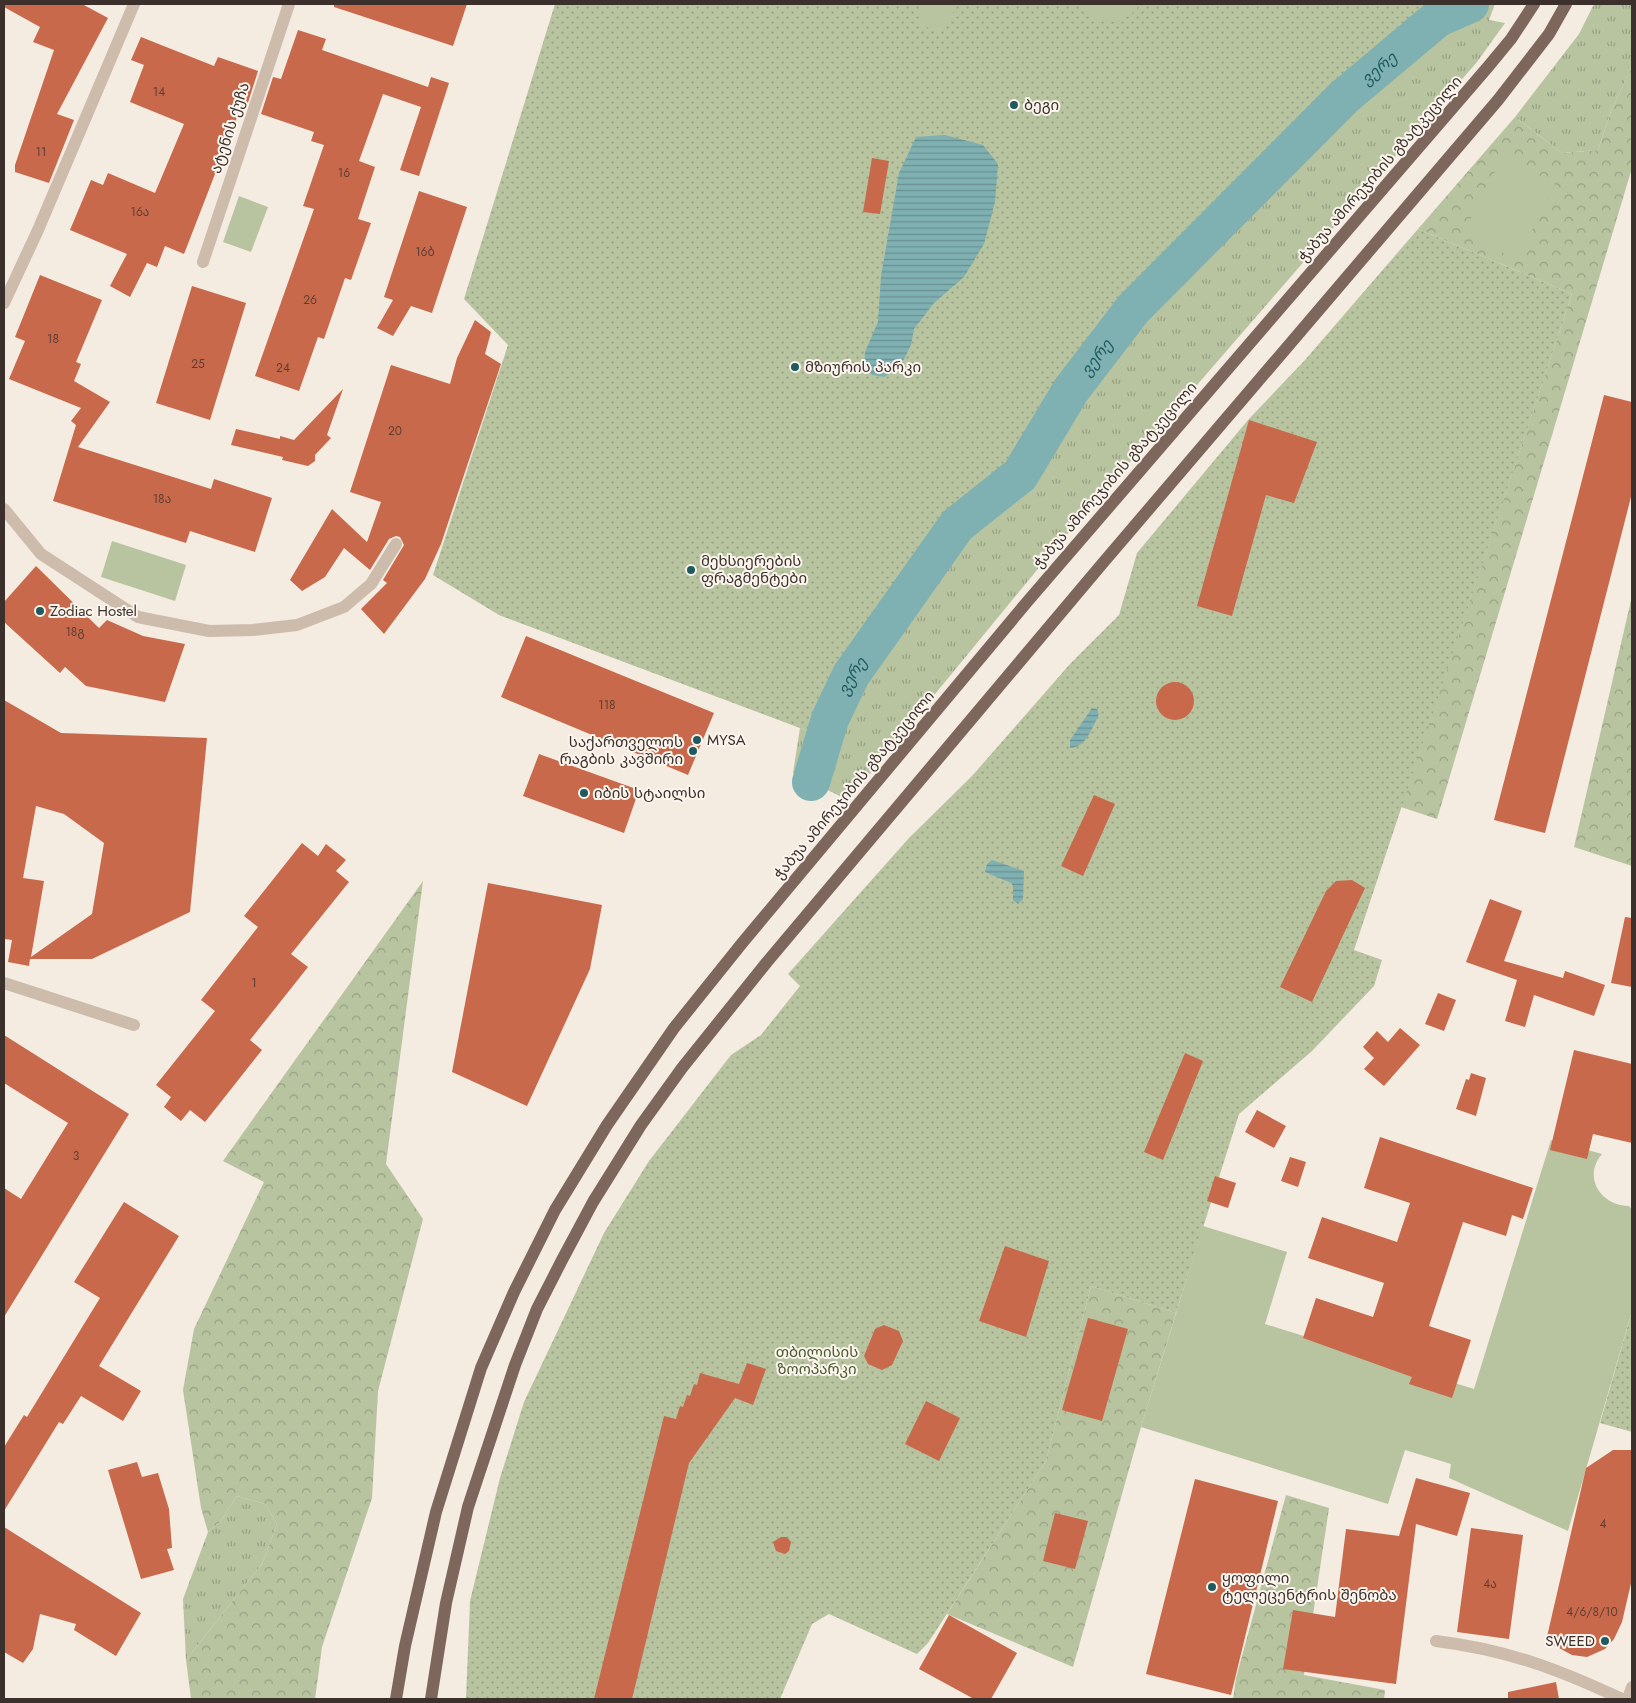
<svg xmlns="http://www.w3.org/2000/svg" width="1636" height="1703" viewBox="0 0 1636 1703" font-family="Jost,'Noto Sans Georgian',sans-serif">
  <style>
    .grass { fill: url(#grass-tufts) }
    .forest { fill: url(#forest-crowns) }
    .park { fill: url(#park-dots) }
    .garden { fill: #b8c4a0 }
    .water { fill: url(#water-rules) }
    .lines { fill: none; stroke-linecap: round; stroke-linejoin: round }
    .river { stroke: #7fb0b2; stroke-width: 38 }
    .building { fill: #c8694b; fill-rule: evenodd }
    .minor { stroke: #cdbbac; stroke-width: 12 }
    .major { stroke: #7d675c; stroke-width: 12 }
    .poi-dot { fill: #1f5a5e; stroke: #fbf5ee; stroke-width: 2 }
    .labels { text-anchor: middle; stroke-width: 4; stroke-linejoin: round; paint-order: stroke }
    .number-label { font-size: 12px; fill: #5e3e33 }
    .poi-label { font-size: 15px; fill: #3b302b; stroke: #fbf5ee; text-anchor: start }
    .street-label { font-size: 15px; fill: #3b302b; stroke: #fbf5ee }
    .park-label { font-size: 15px; fill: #4a5a2e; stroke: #fbf5ee }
    .water-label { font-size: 16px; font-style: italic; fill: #1f5a5e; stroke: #fbf5ee }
  </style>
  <defs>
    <pattern id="grass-tufts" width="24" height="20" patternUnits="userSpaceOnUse" patternTransform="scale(1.25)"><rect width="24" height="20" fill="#b8c4a0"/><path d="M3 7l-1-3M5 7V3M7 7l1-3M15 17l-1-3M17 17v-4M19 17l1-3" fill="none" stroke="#97a083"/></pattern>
    <pattern id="forest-crowns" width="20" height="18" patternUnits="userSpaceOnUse" patternTransform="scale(1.25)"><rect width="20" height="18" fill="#b8c4a0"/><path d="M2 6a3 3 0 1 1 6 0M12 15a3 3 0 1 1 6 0" fill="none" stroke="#97a083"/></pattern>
    <pattern id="park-dots" width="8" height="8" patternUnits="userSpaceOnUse" patternTransform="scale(1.25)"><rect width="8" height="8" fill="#b8c4a0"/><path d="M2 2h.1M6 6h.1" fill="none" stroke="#97a083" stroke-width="1.8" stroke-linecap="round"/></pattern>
    <pattern id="water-rules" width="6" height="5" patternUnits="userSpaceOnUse" patternTransform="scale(1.25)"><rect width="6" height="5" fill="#7fb0b2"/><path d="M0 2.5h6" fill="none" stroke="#699091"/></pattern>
  </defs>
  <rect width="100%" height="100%" fill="#f4ebe1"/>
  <!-- grass -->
  <path class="grass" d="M 1470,4 L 1495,4 L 1489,20 L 1505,23 L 1477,62 L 1046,559 L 848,800 L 793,773 L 800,728 L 824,737 L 830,719 L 851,675 L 896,609 L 957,525 L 1020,475 L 1071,390 L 1133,309 L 1344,97 L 1438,18 Z
    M 1594,4 L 1632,4 L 1632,66 L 1611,111 L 1598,150 L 1562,153 L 1515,117 L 1579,34 Z
    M 237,1496 L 265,1504 L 277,1524 L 262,1564 L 186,1660 L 183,1599 L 208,1532 L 221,1521 Z"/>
  <!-- forest -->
  <path class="forest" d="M 1632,66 L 1632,168 L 1437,819 L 1401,807 L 1572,294 L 1418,229 L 1515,117 L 1562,153 L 1598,150 L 1611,111 Z
    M 1632,596 L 1632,866 L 1574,847 Z
    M 423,881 L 386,1164 L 423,1219 L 378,1391 L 372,1498 L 322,1647 L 315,1699 L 191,1699 L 186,1660 L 262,1564 L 277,1524 L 265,1504 L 237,1496 L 221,1521 L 208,1532 L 201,1508 L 183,1390 L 194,1329 L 264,1182 L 223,1161 Z
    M 1091,1286 L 1176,1313 L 1141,1427 L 1073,1667 L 947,1614 L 1046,1461 Z
    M 1286,1495 L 1329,1508 L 1304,1675 L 1385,1690 L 1384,1699 L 1233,1699 L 1236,1678 Z"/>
  <!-- park -->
  <path class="park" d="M 555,4 L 1470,4 L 1438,18 L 1344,97 L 1133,309 L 1071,390 L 1020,475 L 957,525 L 896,609 L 851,675 L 830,719 L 824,737 L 499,615 L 433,575 L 508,345 L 464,299 Z
    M 1418,229 L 1572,294 L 1354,950 L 1382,960 L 1374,986 L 1312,1051 L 1239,1114 L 1176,1313 L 1091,1286 L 1046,1461 L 928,1643 L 917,1654 L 829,1614 L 812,1624 L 780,1699 L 466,1699 L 470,1601 L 500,1478 L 524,1402 L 604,1233 L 649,1161 L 731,1055 L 761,1035 L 800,986 L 788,974 L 909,838 L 972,776 L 1070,664 L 1119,615 L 1137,553 L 1248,420 L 1305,360 Z
    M 1632,1311 L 1632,1432 L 1600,1423 Z"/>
  <!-- garden -->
  <path class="garden" d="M 918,4 L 953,4 C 954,17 953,22 942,31 L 931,30 L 921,23 Z
    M 1078,4 L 1140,4 C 1124,28 1094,28 1078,4 Z
    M 1503,156 L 1555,184 L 1517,260 L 1464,232 Z
    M 239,196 L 268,207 L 251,252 L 223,242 Z
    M 112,541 L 186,565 L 175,601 L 101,577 Z
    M 1551,1140 L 1602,1154 C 1582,1177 1601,1206 1629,1206 L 1632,1210 L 1632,1311 L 1568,1531 L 1449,1478 L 1451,1464 L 1405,1450 L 1388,1504 L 1141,1427 L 1203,1226 L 1287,1252 L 1265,1324 L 1474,1389 Z"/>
  <!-- water -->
  <path class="water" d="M 945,135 L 983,145 L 998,164 L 995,202 L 984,244 L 964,277 L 934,303 L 914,329 L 911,345 L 904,359 L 893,372 L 884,377 L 872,375 L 864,366 L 865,352 L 878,322 L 881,276 L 899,173 L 916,137 Z
    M 1092,708 L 1097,709 L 1099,714 C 1093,726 1086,748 1070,748 L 1070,740 Z
    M 992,860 L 1024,871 L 1023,899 L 1018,904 L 1013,900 L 1013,886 L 1011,883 L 985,872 L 987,864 Z"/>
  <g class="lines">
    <!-- river -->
    <path class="river" id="s1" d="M 811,782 L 830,719 L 851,675 L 957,525 L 1020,475 L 1071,390 L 1133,309 L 1344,97 L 1438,18 L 1470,4"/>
  </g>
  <!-- building -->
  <path class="building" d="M 4,4 L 82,4 L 108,18 L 57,114 L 74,120 L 49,183 L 15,172 L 15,165 L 54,50 L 33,42 L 40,27 L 4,7 Z
    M 334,4 L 467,4 L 453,46 L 334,7 Z
    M 298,30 L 326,39 L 322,50 L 428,87 L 431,77 L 449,83 L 419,176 L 400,170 L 421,107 L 383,94 L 359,161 L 375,167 L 358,219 L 371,223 L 351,280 L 345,278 L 324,339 L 318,337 L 299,391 L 255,376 L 314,209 L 303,206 L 324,145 L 311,141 L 314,132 L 261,114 L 273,77 L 281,79 Z
    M 141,37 L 214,66 L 218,57 L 258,71 L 246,109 L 241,107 L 184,254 L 165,246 L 157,267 L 147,263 L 130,297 L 110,286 L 127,254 L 70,230 L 91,180 L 103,185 L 108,173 L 155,193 L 184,124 L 130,102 L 144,65 L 131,60 Z
    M 872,158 L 889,161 L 880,214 L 863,212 Z
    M 419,191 L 467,207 L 432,313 L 411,306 L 393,336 L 377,328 L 393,300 L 384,297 Z
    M 40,275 L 102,300 L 76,362 L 81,364 L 74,381 L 110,402 L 78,447 L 211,489 L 214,479 L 272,498 L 255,552 L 190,531 L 186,543 L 53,501 L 76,425 L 71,421 L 81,408 L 9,379 L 25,341 L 15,337 Z
    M 192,286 L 246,303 L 210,420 L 156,403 Z
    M 475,320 L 491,332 L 485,354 L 501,364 L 441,544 L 425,579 L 384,634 L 361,609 L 387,583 L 383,580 L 404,545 L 400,537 L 396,536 L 389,539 L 370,570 L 344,548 L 325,577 L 302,591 L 290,580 L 332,509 L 367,542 L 381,502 L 350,492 L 391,365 L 450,384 L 457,358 Z
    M 343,389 L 327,435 L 331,438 L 315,455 L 315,461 L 308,466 L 282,460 L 283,457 L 231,445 L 236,429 L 280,439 L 280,436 L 294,440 Z
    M 1604,395 L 1632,402 L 1632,493 L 1545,833 L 1494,820 Z
    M 1249,420 L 1317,442 L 1294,503 L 1266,495 L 1232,616 L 1197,606 Z
    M 36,566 L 99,628 L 107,620 L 143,636 L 185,644 L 165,702 L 86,686 L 65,667 L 60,673 L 4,622 L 4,602 Z
    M 526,636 L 714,713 L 688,775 L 501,697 Z
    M1156 701a19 19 0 1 1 38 0a19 19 0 1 1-38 0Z
    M 4,700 L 61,733 L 207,738 L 190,912 L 92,959 L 30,959 L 29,966 L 8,962 L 12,940 L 4,939 ZM 36,806 L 64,814 L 104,843 L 92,914 L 31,957 L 44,881 L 23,878 Z
    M 539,754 L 639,790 L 624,833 L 523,796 Z
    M 1094,795 L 1115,804 L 1083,876 L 1061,866 Z
    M 302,843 L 318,856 L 326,844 L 346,860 L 336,871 L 349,882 L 291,954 L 308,967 L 250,1040 L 262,1050 L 205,1122 L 190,1110 L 181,1121 L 164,1107 L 171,1097 L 156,1085 L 215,1011 L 201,1000 L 258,927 L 244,916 Z
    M 1352,880 L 1365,888 L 1312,1002 L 1280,987 L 1326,891 L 1336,881 Z
    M 488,883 L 602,905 L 590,969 L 527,1106 L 452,1072 Z
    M 1490,899 L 1522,911 L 1504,961 L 1563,978 L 1565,971 L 1605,985 L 1594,1016 L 1534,995 L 1525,1027 L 1505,1021 L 1517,980 L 1466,962 Z
    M 1625,917 L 1632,918 L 1632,987 L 1611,983 Z
    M 1438,993 L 1456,1000 L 1444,1031 L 1425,1024 Z
    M 1400,1028 L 1420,1045 L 1384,1086 L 1364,1069 L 1374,1058 L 1363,1047 L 1377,1031 L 1388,1042 Z
    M 4,1035 L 129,1114 L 4,1317 L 4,1188 L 21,1199 L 68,1123 L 4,1083 Z
    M 1574,1050 L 1632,1064 L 1632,1143 L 1593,1134 L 1587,1159 L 1550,1150 Z
    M 1185,1053 L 1203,1061 L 1163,1160 L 1144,1152 Z
    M 1471,1073 L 1486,1078 L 1476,1116 L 1456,1109 L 1466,1079 L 1469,1080 Z
    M 1257,1110 L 1286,1126 L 1274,1148 L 1245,1132 Z
    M 1380,1137 L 1533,1188 L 1523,1219 L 1512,1215 L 1506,1236 L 1463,1222 L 1429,1326 L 1471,1340 L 1452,1398 L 1409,1384 L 1412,1377 L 1303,1338 L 1316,1298 L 1373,1317 L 1384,1283 L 1308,1258 L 1322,1217 L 1397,1242 L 1410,1203 L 1364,1188 Z
    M 1290,1157 L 1306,1162 L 1298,1187 L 1281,1181 Z
    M 1215,1176 L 1236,1183 L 1228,1208 L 1207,1201 Z
    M 124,1202 L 179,1236 L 99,1366 L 141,1391 L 123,1421 L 81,1396 L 63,1424 L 59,1422 L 4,1511 L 4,1447 L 24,1415 L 27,1417 L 100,1298 L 74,1282 Z
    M 1005,1246 L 1049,1261 L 1026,1337 L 979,1321 Z
    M 1088,1318 L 1128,1329 L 1102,1421 L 1062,1410 Z
    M 884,1325 L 899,1331 L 903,1341 L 892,1365 L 882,1370 L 868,1364 L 864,1356 L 875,1329 Z
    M 747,1363 L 766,1369 L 753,1405 L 735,1398 L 689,1463 L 632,1699 L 594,1699 L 664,1416 L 676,1419 L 680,1406 L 683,1407 L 687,1395 L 690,1396 L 694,1384 L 697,1385 L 700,1373 L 739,1384 Z
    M 926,1401 L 960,1418 L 939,1461 L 905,1444 Z
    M 1613,1450 L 1632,1450 L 1632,1579 L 1622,1622 L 1614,1639 L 1605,1649 L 1587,1657 L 1572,1655 L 1546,1641 L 1586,1468 Z
    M 137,1462 L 142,1477 L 158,1473 L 169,1509 L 172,1548 L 167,1549 L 174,1570 L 141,1579 L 108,1470 Z
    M 1416,1478 L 1470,1493 L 1457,1536 L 1416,1524 L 1396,1684 L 1283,1669 L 1293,1610 L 1335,1617 L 1346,1529 L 1399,1536 Z
    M 1195,1479 L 1278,1501 L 1231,1695 L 1146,1674 Z
    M 1055,1513 L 1088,1521 L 1075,1569 L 1043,1561 Z
    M 4,1527 L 141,1613 L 116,1656 L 74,1630 L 76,1624 L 40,1614 L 33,1649 L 23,1663 L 4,1652 Z
    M 1471,1528 L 1523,1535 L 1509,1639 L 1457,1632 Z
    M 781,1537 L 787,1537 L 791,1542 L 789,1551 L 785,1554 L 776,1551 L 773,1542 Z
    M 949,1615 L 1017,1653 L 991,1699 L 974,1699 L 919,1669 Z
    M 1556,1682 L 1559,1699 L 1508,1699 L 1508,1692 Z"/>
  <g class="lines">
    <!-- minor -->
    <path class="minor" d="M 203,262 L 289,4
      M 4,303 L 38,230 L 134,4
      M 4,509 L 41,554 L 138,617 L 209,631 L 253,630 L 297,625 L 344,607 L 371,584 L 396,544
      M 4,983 L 134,1025
      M 1436,1641 C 1508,1650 1558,1669 1622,1699
      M 1628,1699 L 1632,1687"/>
    <!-- major -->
    <path class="major" d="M 396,1699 L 405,1646 L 436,1512 L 481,1368 L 514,1292 L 555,1210 L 607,1125 L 674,1028 L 743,942 L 1027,602 L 1487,68 L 1511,39 L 1534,4
      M 431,1699 L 446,1603 L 468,1507 L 515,1365 L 537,1309 L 562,1260 L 593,1202 L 641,1125 L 682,1068 L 767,962 L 1102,564 L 1498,100 L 1549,34 L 1566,4"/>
  </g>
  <!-- markers -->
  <g class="poi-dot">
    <circle cx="1014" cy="105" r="5"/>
    <circle cx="795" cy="367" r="5"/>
    <circle cx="691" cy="570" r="5"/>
    <circle cx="40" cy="611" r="5"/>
    <circle cx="697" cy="740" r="5"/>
    <circle cx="693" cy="751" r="5"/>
    <circle cx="584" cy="793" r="5"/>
    <circle cx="1212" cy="1587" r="5"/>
    <circle cx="1605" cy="1641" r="5"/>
  </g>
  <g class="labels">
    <!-- number labels -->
    <g class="number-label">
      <text x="159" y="96">14</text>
      <text x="41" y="156">11</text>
      <text x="344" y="177">16</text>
      <text x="140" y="216">16ა</text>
      <text x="425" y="256">16ბ</text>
      <text x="310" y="304">26</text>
      <text x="53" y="343">18</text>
      <text x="198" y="368">25</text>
      <text x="283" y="372">24</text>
      <text x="395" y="435">20</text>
      <text x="162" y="503">18ა</text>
      <text x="75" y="636">18გ</text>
      <text x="607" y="709">118</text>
      <text x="254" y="987">1</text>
      <text x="76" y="1160">3</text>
      <text x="1603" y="1528">4</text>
      <text x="1490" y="1588">4ა</text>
      <text x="1592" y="1616">4/6/8/10</text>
    </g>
    <!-- poi labels -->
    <g class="poi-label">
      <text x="1024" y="110">ბეგი</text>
      <text x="805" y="372">მზიურის პარკი</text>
      <text x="701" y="566">მეხსიერების<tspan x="701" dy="17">ფრაგმენტები</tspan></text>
      <text x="50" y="616">Zodiac Hostel</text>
      <text x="707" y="745">MYSA</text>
      <text x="683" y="747" text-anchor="end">საქართველოს<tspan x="683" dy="17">რაგბის კავშირი</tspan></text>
      <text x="594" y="798">იბის სტაილსი</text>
      <text x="1222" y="1583">ყოფილი<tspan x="1222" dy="17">ტელეცენტრის შენობა</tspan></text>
      <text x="1595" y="1646" text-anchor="end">SWEED</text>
    </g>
    <!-- street labels -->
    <g class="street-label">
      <text transform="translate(230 128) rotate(-72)" y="5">ატენის ქუჩა</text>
      <text transform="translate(1380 169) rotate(-49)" y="5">ჭაბუა ამირეჯიბის გზატკეცილი</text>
      <text transform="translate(1115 475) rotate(-49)" y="5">ჭაბუა ამირეჯიბის გზატკეცილი</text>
      <text transform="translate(854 785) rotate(-50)" y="5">ჭაბუა ამირეჯიბის გზატკეცილი</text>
    </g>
    <!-- park labels -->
    <g class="park-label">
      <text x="817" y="1357">თბილისის<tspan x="817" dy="17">ზოოპარკი</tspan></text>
    </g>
    <!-- water labels -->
    <g class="water-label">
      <text dy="6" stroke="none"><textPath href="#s1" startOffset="924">ვერე</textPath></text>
      <text dy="6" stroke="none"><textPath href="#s1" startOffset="519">ვერე</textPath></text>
      <text dy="6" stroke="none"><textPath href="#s1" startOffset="114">ვერე</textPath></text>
    </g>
  </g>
  <!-- border -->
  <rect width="1636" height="1703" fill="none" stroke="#3b302b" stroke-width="10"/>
</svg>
